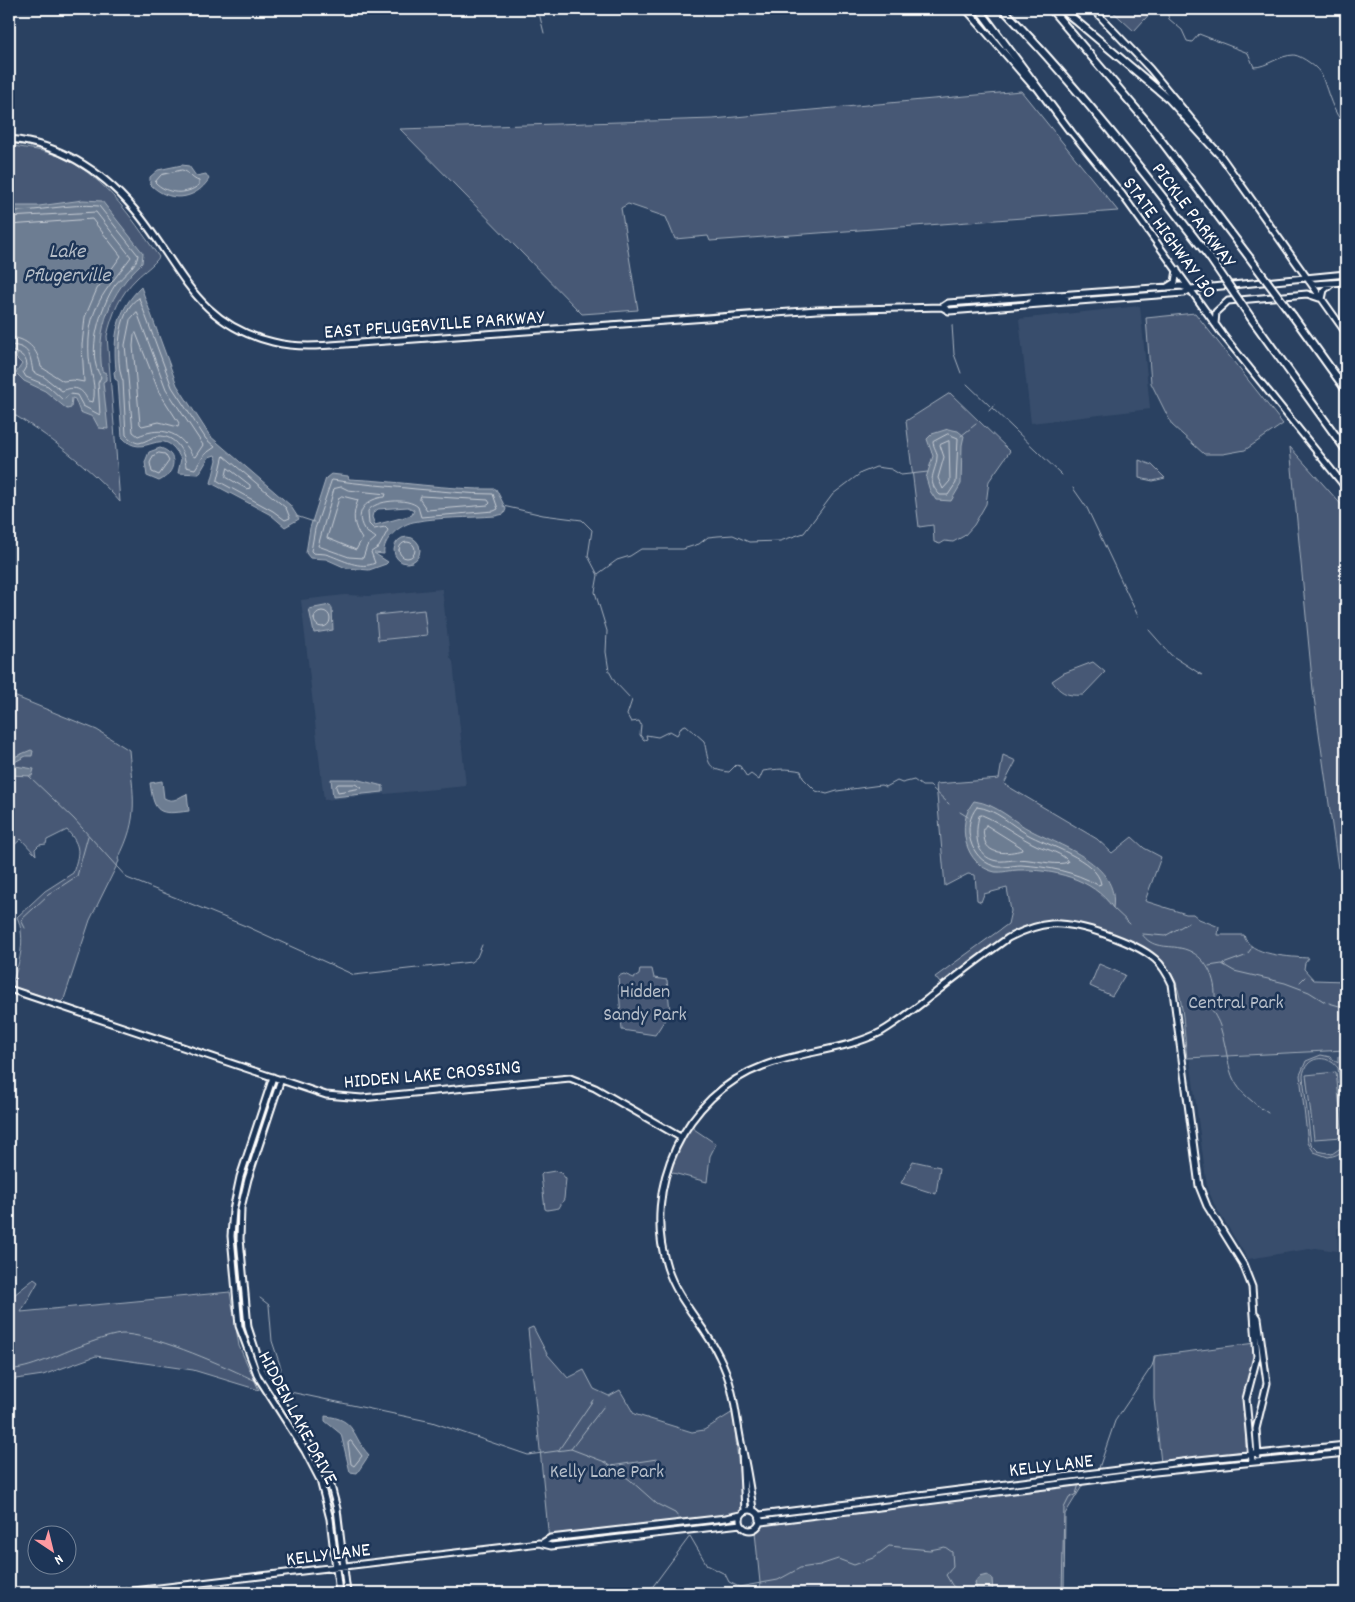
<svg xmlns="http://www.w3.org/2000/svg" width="1355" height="1602" viewBox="0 0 1355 1602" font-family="Dekko,sans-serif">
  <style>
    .built { fill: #394e6c }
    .green { fill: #465975; stroke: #a2acba }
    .water { fill: #6d7d92; stroke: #a7b1be; fill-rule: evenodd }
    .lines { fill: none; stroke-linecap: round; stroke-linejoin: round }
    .shore { stroke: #c5cbd3; stroke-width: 1 }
    .stream { stroke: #a7b1be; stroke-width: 1 }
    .secondary-casing { stroke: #fff; stroke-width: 9 }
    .highway-casing { stroke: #fff; stroke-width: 10 }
    .secondary { stroke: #1d3557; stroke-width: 5 }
    .highway { stroke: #1d3557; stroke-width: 6 }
    .highway-bridge-casing { stroke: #fff; stroke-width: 10; stroke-linecap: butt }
    .highway-bridge { stroke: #1d3557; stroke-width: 6 }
    .labels { text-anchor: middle; stroke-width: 5; stroke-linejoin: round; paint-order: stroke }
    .street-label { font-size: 20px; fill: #fff; stroke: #1d3557 }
    .park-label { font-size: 20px; fill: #b5bdc8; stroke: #1d3557 }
    .water-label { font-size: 21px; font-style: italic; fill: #b6bec8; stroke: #1d3557 }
  </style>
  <rect width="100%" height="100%" fill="#2a4161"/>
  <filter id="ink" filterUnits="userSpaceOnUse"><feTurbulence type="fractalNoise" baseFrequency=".02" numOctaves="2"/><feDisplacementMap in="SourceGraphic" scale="10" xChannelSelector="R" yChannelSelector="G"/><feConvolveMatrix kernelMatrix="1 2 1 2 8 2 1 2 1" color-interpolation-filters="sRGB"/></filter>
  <g filter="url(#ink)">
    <!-- built -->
    <path class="built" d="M 1140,306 L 1150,409 L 1031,423 L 1019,319 Z
      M 442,589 L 450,657 L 453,662 L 466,786 L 324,800 L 301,600 L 345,595 L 369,596 Z
      M 1346,867 L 1346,954 L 1338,868 Z
      M 1346,1050 L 1346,1221 L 1337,1229 L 1338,1251 L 1315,1248 L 1248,1259 L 1215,1206 L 1207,1187 L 1190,1058 Z"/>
    <!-- green -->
    <path class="green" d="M 1110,9 L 1154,9 L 1134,31 Z
      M 1021,91 L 1118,211 L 710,241 L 708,236 L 675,239 L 666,217 L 628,204 L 621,208 L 638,310 L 582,314 L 400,129 L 713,119 Z
      M 9,145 C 22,148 37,149 50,153 C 101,169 130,216 159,257 C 155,264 143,272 137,278 C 120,294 112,314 107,336 L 120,502 C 93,470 45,432 9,412 Z
      M 1195,313 L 1283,424 L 1245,450 L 1223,454 L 1204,454 L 1172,425 L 1151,383 L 1146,318 Z
      M 950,393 L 1010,451 L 989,481 L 986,504 L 974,525 L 964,536 L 953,542 L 945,541 L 940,544 L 934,542 L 933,525 L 919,527 L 906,421 Z
      M 1290,447 L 1346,510 L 1346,867 L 1338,868 L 1313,690 Z
      M 1139,460 L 1152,465 L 1165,478 L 1153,481 L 1139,478 Z
      M 424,610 L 427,635 L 378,640 L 376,615 Z
      M 1093,662 L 1105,672 L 1083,695 C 1068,696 1061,694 1052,681 L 1064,673 Z
      M 9,694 L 97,730 L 129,750 C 133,797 140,816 118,859 L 119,861 L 90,920 L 64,999 L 61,1002 L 11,986 C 19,965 27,939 17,917 L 45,891 L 73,873 C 79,853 82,847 67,830 L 47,840 L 46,844 L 39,845 L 35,849 L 36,855 L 21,839 L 9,850 Z
      M 1003,755 L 1016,761 L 1004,784 L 1097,839 L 1112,853 L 1132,837 L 1144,848 L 1161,857 L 1145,901 L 1186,914 L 1193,914 L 1199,919 L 1219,927 L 1218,935 L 1244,935 C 1248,956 1292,957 1309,958 L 1305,963 L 1304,969 L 1314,980 L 1346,981 L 1346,1050 L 1187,1058 C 1184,1034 1184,1006 1176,983 C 1168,962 1147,950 1128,941 C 1041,899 1013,930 944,982 L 940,983 L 935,977 L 1008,924 L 1011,911 L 1007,888 L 984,894 L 981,902 L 977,900 L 975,875 L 968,874 L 945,886 L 936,784 L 999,779 Z
      M 1099,964 L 1125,975 L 1112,996 L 1090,986 Z
      M 640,969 L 652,969 L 654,978 L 667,980 L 670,1012 L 655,1035 L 622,1030 L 618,976 L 624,974 L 634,978 L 639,975 Z
      M 1321,1055 L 1330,1057 L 1338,1063 L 1338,1057 L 1341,1057 L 1346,1108 L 1346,1133 L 1338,1068 C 1327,1053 1305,1056 1303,1076 L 1311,1144 L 1318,1151 L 1332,1154 L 1342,1147 L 1346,1138 C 1346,1150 1341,1155 1328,1157 L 1314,1152 L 1308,1143 L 1300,1075 L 1306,1061 Z
      M 1336,1072 L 1343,1137 L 1314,1139 L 1306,1075 Z
      M 691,1127 L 716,1144 L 710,1156 L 707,1182 L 673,1173 L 670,1170 L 680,1146 Z
      M 913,1161 L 940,1167 L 936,1194 L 901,1183 Z
      M 555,1171 L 561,1173 L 566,1179 L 564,1199 L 559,1208 L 547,1210 L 545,1209 L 541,1175 L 543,1173 Z
      M 34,1279 L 38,1282 L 21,1312 L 230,1292 L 239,1346 L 259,1390 L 193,1370 L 96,1356 L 43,1375 L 9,1380 L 9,1288 L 14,1295 Z
      M 533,1327 L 547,1354 L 568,1378 L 584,1370 L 594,1389 L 609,1396 L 620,1390 L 634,1414 L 692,1432 L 704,1430 L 733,1412 L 744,1516 L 549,1540 L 528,1329 Z
      M 1255,1343 L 1255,1360 L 1245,1407 L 1246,1451 L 1161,1463 L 1154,1399 L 1154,1356 Z
      M 1084,1483 L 1065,1514 L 1064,1593 L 761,1593 L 754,1522 Z"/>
    <!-- water -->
    <path class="water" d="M 182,165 L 189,166 L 196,176 L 206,174 L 209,179 C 195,201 168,203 150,184 L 150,177 L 158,170 Z
      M 83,200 L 102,201 L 143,253 L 142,263 C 110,292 96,328 102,371 L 106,373 L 106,380 L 103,382 L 108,429 L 99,428 L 93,417 L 80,412 L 75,399 L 72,398 L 71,408 L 67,409 L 45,391 L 24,381 L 16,373 L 22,364 L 16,358 L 18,353 L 13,357 L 9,355 L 9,206 L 39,206 Z
      M 141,287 L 177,385 L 210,436 L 290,505 L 299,519 L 285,527 L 271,515 L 211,483 L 217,460 L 215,455 L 209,457 L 199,474 L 178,473 L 181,459 C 162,420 145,463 122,437 L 118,381 L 115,379 L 114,372 L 116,370 C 113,337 116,311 141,287 Z
      M 948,429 L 958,431 L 964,436 L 962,445 L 961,484 L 951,501 L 936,500 L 930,491 L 926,478 L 933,456 L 927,439 L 932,434 Z
      M 160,448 C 179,453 176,473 159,481 L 147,476 L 145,462 L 149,452 Z
      M 331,474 L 348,476 L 349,479 C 399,481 447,490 496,489 L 506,509 L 504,514 L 495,516 C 471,518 436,517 413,522 C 400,525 382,539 384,554 L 374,553 L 388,562 L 386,564 L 369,570 L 346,568 L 326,559 L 310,558 L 306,553 L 310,528 L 326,478 ZM 408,507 L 414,510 L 412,515 L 375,525 L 372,517 L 373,513 L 378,509 Z
      M394 550a13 13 0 1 1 26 0a13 13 0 1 1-26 0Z
      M 330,605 L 332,608 L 333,630 L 314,633 L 309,609 Z
      M 31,750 L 33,751 L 32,756 L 26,756 L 9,765 L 34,769 L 32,776 L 9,775 L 9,759 Z
      M 331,779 L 355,779 L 383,786 L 383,792 L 333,797 Z
      M 162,781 L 164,798 C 175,804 179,796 187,794 L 189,811 C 159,815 154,814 150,783 Z
      M 974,801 C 997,804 1012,821 1032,831 C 1061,846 1120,864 1113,908 C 1093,878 1052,869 1018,870 C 1011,870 1002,873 995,872 C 965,866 955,824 974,801 Z
      M 325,1416 C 357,1419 351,1436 369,1455 L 357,1473 L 350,1472 L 341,1434 L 325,1421 Z
      M 987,1575 L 992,1578 L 993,1593 L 977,1593 L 975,1582 L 979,1577 Z"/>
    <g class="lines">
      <!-- shore -->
      <path class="shore" d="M 182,170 C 189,171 191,179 199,181 L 199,185 C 186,196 166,194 155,182 L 161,175 Z
        M 9,211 C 39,212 69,203 99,206 L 138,255 C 137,266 122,276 115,285 C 101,306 85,354 101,377 L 98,383 L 100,415 L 83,406 L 77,395 L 70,394 L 63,400 L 48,386 L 26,377 L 23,372 L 27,365 C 26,355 17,352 9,351
        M 9,217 L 96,212 L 131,257 C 105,292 86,308 89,357 C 90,371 97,388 93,402 L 88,401 C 82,387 74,386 62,391 L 44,377 L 33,372 C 30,356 31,346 9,345
        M 9,225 L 92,219 L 121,256 L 97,289 L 85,317 L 82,345 L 84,382 L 73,380 L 63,381 L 41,367 C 38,349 27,338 9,337
        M 139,298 L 172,387 L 206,439 L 215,447 L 205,454 L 195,469 L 186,467 C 185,453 176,435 158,436 C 151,437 146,442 139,443 C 134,443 129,438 126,435 L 123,381 C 115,364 117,308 139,298 Z
        M 137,312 L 166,389 L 203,445 L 195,457 C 190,455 191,452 188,448 C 175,429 158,428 138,436 L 133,432 L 125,345 L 130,320 Z
        M 136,333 L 159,392 L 179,423 L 178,427 L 159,422 L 142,426 L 140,424 L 133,346 L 134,335 Z
        M 948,434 L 958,438 L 956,483 L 948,495 L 940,495 C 925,480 936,473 937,457 C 938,452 933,447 933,442 Z
        M 949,441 L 950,481 L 943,489 L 938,478 L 944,457 L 940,445 Z
        M 159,453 L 165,454 L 169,461 L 159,475 L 152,472 L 150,463 L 153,456 Z
        M 224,456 L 286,508 L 290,518 L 285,520 L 273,511 L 218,481 Z
        M 228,468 L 250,485 L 250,488 L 247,489 L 226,477 Z
        M 332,480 C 359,484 388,486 416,489 C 442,491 467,494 493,494 L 498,509 L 494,511 L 421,517 L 418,507 C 408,497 375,500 368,511 L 369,524 L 374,529 L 385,527 L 388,530 L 379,547 L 371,552 L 375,563 C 360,570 343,560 329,555 C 324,553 318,554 313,553 L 311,551 L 315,529 Z
        M 342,487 L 348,490 L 386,494 L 385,497 C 368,498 353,511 364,529 C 367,534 373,535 376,538 L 367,546 L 363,558 L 349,557 L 318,546 L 334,489 Z
        M 342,496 L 358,500 C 352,516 353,525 362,539 L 356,550 L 327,538 L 339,498 Z
        M 421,496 L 488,500 L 490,503 L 488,505 L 427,510 L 420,500 Z
        M399 550a8 8 0 1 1 16 0a8 8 0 1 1-16 0Z
        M314 619a8 8 0 1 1 16 0a8 8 0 1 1-16 0Z
        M 338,784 L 355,784 L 362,788 L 338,792 L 336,787 Z
        M 977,807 C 996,809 1011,825 1027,834 C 1046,845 1097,859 1101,884 L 1098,885 C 1073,871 1049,867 1021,865 C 1012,865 1002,869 994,866 C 970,859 961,826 977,807 Z
        M 982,815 C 1002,823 1018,837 1038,846 C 1046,849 1065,854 1068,862 C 1058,866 1040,861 1029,860 C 1018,858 1007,862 997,861 C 974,857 975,833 979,816 Z
        M 986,825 L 1021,847 L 1022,850 C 1008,854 986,856 984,837 C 983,832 983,829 986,825 Z
        M 351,1441 L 362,1456 L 354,1466 L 351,1464 L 348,1443 Z"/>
      <!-- stream -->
      <path class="stream" d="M 538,9 L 544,33
        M 1166,9 L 1169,19 L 1182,30 L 1187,41 L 1192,42 L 1199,34 L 1248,53 L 1254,67 C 1267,67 1279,55 1294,55 C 1302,56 1319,68 1322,76 C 1329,95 1332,111 1346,127
        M 952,325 L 954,354 L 961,373
        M 967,384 L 1062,475
        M 989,411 L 994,405
        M 961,436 L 976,424
        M 1073,488 L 1087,508 L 1138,616
        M 503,506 L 543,515 L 582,520 L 592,530 L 588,556 L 598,575 L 595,592 L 607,631 L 606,652 L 609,671 L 615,682 L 632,700 L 627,715 L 631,722 L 639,721 L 641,725 L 640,735 L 644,740 L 647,739 L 646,735 L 658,737 L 670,731 L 677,735 L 682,726 L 686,725 L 704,741 C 709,760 705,770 729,772 L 736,765 L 740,766 L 747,777 L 751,774 L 759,780 L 763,771 C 776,769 788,768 801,771 L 803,778 L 816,791 L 827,794 L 837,791 L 881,785 L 886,787 L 897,781 L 902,783 L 914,780 L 922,786 L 930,786 L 949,804
        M 296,516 L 314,522
        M 598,574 L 617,560 L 630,556 L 641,549 L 683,549 L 699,544 L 708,537 L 718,536 L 733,535 L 749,542 L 780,541 L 804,533 L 833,494 L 861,473 L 876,467 L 891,469 L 901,475 L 928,472
        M 1149,630 L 1171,655 L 1202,675
        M 29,776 L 74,819 L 127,878 L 248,927 L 354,975 L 471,962 L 477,957 L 482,945
        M 960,812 L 968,817
        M 1112,907 L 1130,924
        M 25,928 L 21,920 L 48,895 L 77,876 L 88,836
        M 1142,934 C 1152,949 1166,945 1180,948 C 1203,952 1216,975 1215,997 L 1210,1002 C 1211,1011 1217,1017 1220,1026 C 1234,1073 1222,1082 1268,1113
        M 1143,934 L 1165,936 L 1188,923
        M 1248,953 L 1251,949
        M 1223,964 L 1245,956
        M 1209,966 L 1222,964 L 1234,971 L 1285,983 L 1309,992 L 1325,1002
        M 1300,982 L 1305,977
        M 1329,1003 L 1346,1008
        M 260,1298 L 269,1305 L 272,1341 L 281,1368 L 276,1388
        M 9,1369 C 27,1371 63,1352 81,1346 C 91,1342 116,1333 125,1334 C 161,1337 225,1366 258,1382
        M 276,1389 L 432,1422 L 528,1455 L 571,1449 L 605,1462 L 630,1480 L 657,1504 L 675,1513 L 678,1517
        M 571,1449 L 604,1406
        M 558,1451 L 593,1400
        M 611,1466 L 657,1459
        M 1098,1471 L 1115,1421 L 1152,1366 L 1155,1357
        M 648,1593 L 690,1536 L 707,1565 L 725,1574 L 729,1582 L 739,1587 L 778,1580 L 800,1568 L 820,1565 L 838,1559 L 854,1565 L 873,1558 L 889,1546 L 930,1550 L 945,1547 L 952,1552 L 953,1567 L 946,1575 L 952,1585 L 961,1593
        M 1062,1593 L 1064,1508 L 1069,1498 L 1076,1494 L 1079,1484"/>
      <defs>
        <path id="secondary" d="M 966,9 L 1033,86
          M 1093,9 L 1150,69 L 1202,132
          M 1069,129 L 1121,193 L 1223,335 L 1346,488
          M 9,139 C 60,144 101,170 134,209 C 180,263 193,323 273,342 C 296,348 321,346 345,344 L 817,310 L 942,307
          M 1218,152 L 1346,333
          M 1309,281 L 1314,284 L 1346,282
          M 1181,286 L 1191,289 L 1184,293 L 949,311 L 942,307 L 948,303 Z
          M 1167,287 L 1175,282 L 1177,270
          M 1191,289 L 1346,274
          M 1322,299 L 1324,290 L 1331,284
          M 1028,305 L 1035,300 L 1066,298
          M 1215,324 L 1216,312 L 1228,301 L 1307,294 L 1319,298
          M 9,989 L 326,1095 L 362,1098 L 570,1078 L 595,1088 L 680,1137
          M 273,1077 L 240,1177 L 233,1210 L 231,1236 L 239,1326 L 258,1377 L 305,1451 L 320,1480 L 330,1519 L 339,1593
          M 281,1079 L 248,1179 L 241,1208 L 240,1239 L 248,1327 L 262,1370 L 314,1452 L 331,1486 L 337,1509 L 347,1593
          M 1256,1315 L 1258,1318 L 1267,1383 L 1256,1429 L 1258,1456
          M 742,1451 L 745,1511
          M 753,1509 C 750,1488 747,1468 742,1447 C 735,1414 735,1387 719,1356 C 704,1324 678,1302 667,1267 C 642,1188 684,1095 763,1066 C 801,1051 844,1051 881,1032 C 900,1021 918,1006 935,993 C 959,974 983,956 1008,938 C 1022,931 1036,925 1051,924 C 1078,922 1135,942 1155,959 C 1163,966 1168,975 1172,984 L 1199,1186 L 1207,1206 L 1243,1264 L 1252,1287 L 1257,1357 L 1246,1399 L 1252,1462
          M740 1520a10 10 0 1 1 20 0a10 10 0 1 1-20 0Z
          M 760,1515 L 1198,1460 L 1346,1445
          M 761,1522 L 1155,1472 L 1346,1453
          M 542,1543 L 550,1538 L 726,1518 L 741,1515
          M 117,1593 L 539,1543 L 551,1546 L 741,1524"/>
        <path id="highway" d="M 979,9 L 1070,131
          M 1003,9 C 1078,87 1144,172 1210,258
          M 1051,9 L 1148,123 L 1249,257
          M 1062,9 L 1169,99 L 1219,154
          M 1293,316 L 1346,390
          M 1251,318 L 1346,450"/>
      </defs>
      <!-- secondary casing -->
      <use href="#secondary" class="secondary-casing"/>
      <!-- highway casing -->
      <use href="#highway" class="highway-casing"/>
      <!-- secondary -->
      <use href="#secondary" class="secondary"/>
      <!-- highway -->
      <use href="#highway" class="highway"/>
      <defs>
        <path id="highway-bridge" d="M 1249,257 L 1293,316
          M 1210,258 L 1251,318"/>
      </defs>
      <!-- highway-bridge casing -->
      <use href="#highway-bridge" class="highway-bridge-casing"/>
      <!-- highway-bridge -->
      <use href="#highway-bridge" class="highway-bridge"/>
    </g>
  </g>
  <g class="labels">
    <!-- street labels -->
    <g class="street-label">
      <text transform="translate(1195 214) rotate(53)" y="7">PICKLE PARKWAY</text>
      <text transform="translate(1171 237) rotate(54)" y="7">STATE HIGHWAY 130</text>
      <text transform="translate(434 323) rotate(-4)" y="7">EAST PFLUGERVILLE PARKWAY</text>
      <text transform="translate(432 1073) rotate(-5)" y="7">HIDDEN LAKE CROSSING</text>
      <text transform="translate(299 1417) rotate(62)" y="7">HIDDEN LAKE DRIVE</text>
      <text transform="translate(1051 1464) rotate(-7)" y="7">KELLY LANE</text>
      <text transform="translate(328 1553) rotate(-7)" y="7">KELLY LANE</text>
    </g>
    <!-- park labels -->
    <g class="park-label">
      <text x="645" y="997">Hidden<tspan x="645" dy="23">Sandy Park</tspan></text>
      <text x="1236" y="1008">Central Park</text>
      <text x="607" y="1477">Kelly Lane Park</text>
    </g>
    <!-- water labels -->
    <g class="water-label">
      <text x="67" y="257">Lake<tspan x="67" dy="24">Pflugerville</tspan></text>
    </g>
  </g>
  <!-- margin -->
  <rect width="1355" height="1602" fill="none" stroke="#1d3557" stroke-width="30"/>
  <rect x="15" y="15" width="1325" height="1572" fill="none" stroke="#fff" stroke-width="2" filter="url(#ink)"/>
  <!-- north arrow -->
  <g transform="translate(52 1550) rotate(145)"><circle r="24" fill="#1d3557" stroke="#77869a"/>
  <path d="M0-4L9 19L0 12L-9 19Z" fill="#ff9aa2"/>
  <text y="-8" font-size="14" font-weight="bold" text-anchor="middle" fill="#ffffff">N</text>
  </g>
</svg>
